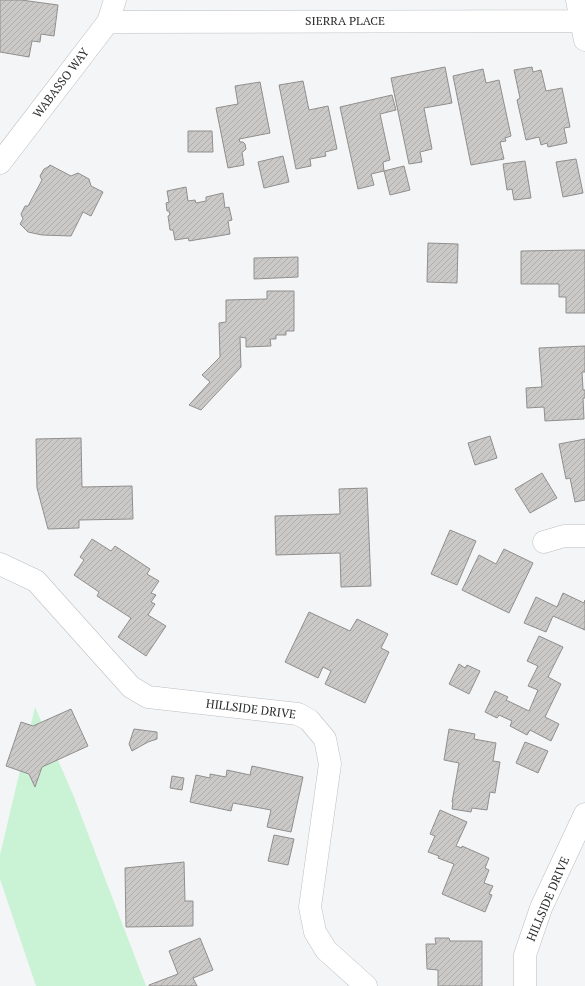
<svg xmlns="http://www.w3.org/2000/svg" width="585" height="986" viewBox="0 0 585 986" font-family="'PT Serif',serif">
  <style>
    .grass { fill: #caf3d5 }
    .building { fill: url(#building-hatch); stroke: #918f8d }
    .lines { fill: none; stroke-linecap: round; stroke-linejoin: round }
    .minor-casing { stroke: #bcbec0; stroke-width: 23 }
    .minor { stroke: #fff; stroke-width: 22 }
    .labels { text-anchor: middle; stroke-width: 3; stroke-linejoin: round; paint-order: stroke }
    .street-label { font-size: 12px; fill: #2c2d2d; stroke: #fff }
  </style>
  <defs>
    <pattern id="building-hatch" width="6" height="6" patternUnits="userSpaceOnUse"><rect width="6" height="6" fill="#cbc9c8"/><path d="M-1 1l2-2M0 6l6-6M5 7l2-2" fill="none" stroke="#aeadac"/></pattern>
  </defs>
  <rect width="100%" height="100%" fill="#f3f5f7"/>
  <!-- grass -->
  <path class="grass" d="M 35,707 L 74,797 L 146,986 L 36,986 L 0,879 L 0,855 Z"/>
  <!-- building -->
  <path class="building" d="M 0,0 L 21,0 L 58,5 L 54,36 L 41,34 L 40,42 L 32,41 L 29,57 L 0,52 Z
    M 445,67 L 452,103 L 424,108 L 432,149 L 420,152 L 422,162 L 409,164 L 391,78 Z
    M 532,67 L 533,72 L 541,70 L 546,91 L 562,88 L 570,127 L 564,128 L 567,143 L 548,147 L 547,143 L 541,145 L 539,137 L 526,140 L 517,100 L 520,98 L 514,70 Z
    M 483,69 L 486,83 L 499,80 L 511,136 L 505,138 L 506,141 L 500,142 L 504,159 L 471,165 L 453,76 Z
    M 303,81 L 309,110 L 328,106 L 337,149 L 325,152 L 326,156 L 310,159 L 311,166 L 296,169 L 279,85 Z
    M 260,82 L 270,133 L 239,139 L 240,142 L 243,142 L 245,144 L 246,149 L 244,151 L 242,152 L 244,165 L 228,168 L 216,108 L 238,104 L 235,86 Z
    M 392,95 L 396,110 L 380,114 L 390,160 L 383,162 L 384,171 L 371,174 L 374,185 L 358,189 L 340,107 Z
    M 188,131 L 212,131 L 213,152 L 188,152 Z
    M 283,156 L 289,182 L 264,188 L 258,162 Z
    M 576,159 L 583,193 L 563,197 L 556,162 Z
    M 525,161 L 531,198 L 514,200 L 512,189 L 507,190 L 503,164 Z
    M 50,165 L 71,176 L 78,173 L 89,179 L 91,186 L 103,192 L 91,216 L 83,212 L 71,236 L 42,235 L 28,232 L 20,224 L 23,219 L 21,214 L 25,206 L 28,206 L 42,180 L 40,176 L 44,169 L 48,167 Z
    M 404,166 L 410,190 L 390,195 L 384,171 Z
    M 186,187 L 188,201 L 195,200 L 196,203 L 206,201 L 206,197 L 223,193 L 225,208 L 229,207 L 232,220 L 228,221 L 230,234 L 189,241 L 188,238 L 175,240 L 173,230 L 170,230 L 168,216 L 170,215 L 169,211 L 167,211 L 166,203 L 169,202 L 167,191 Z
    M 428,243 L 458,244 L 457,283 L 427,282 Z
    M 580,250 L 585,250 L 585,313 L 566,313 L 566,297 L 559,297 L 559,284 L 521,284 L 521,251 Z
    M 298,257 L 298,277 L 254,279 L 254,258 Z
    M 267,291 L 294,291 L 294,331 L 286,331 L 286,335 L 276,335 L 276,339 L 270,339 L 271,346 L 246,347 L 246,338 L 240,337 L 241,367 L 201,410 L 189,405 L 210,382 L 202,375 L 220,357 L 219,323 L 226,322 L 226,300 L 267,299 Z
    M 585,346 L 585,372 L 582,372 L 583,390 L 585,390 L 585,398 L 583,398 L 584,419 L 545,421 L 544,407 L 527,408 L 526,388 L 542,387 L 539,348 Z
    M 490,436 L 497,458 L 475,465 L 468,443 Z
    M 81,438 L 82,487 L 132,486 L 133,519 L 79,520 L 79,528 L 48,529 L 37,488 L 36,439 Z
    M 585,439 L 585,500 L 575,502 L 570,478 L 566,479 L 559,444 Z
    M 542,473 L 557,498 L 530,513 L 515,489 Z
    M 367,488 L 371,586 L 341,587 L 340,553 L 276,555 L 275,516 L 340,514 L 339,489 Z
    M 450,530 L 476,541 L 457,585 L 431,574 Z
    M 92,539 L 111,551 L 115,546 L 150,569 L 147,574 L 159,581 L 151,593 L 156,595 L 151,602 L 155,604 L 148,615 L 166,626 L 146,656 L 118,637 L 131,618 L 97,596 L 99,592 L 74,575 L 84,560 L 80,557 Z
    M 504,549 L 533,563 L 509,613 L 462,590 L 479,555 L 496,564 Z
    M 563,593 L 584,603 L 585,600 L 585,630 L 553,616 L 546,632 L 524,623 L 536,597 L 557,607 Z
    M 309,612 L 350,631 L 357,619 L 388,634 L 381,648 L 389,652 L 365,703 L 325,684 L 331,671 L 323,667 L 318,678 L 285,662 Z
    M 539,636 L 563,647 L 548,677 L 561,684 L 545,717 L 559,724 L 551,741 L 530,730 L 527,735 L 510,726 L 512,721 L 499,715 L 497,718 L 485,712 L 495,691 L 508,697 L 506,700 L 529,711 L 538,690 L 528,686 L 538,666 L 527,661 Z
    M 459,664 L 465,668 L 467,665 L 480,671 L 469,694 L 449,684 Z
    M 71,709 L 88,746 L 42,767 L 35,787 L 29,774 L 6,766 L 21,722 L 33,726 Z
    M 134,729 L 157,732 L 157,739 L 148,742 L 132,751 L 129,744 Z
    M 449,729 L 475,734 L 474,739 L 496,743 L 493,761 L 500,762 L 495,793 L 490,792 L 487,810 L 472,808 L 471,812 L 452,809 L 453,802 L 452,802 L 459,763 L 444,760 Z
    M 525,742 L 548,751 L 538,773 L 516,763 Z
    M 252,766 L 303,777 L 291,832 L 267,827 L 271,810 L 233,803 L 231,811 L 190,802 L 196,775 L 210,778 L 210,774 L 226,777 L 227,770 L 250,775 Z
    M 172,776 L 184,778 L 182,790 L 170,788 Z
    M 440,810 L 467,822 L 456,846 L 462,848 L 462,846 L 489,858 L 485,868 L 489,870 L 484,883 L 493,886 L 489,894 L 492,895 L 485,912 L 442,894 L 454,864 L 438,858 L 439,856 L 428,852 L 435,836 L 430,834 Z
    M 274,835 L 294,839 L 288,865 L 268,861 Z
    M 184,862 L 185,901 L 193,901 L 193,926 L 126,927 L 125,868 Z
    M 200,938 L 213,970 L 193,978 L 197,986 L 149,986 L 149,985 L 178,974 L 169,951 Z
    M 435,938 L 449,938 L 450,941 L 482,941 L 482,986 L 438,986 L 438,970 L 427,969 L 426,944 L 436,944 Z"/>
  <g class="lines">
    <defs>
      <path id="minor" d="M 577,0 L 585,40
        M 108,22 L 581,21
        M 0,163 L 108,22 L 115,0
        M 544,542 L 564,536 L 585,536
        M 0,564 L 36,581 L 131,687 L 148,697 L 298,714 L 309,720 L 325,739 L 330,764 L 310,907 L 315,932 L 326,950 L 366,986
        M 525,986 L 525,955 L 541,908 L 585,814"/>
    </defs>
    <!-- minor casing -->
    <use href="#minor" class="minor-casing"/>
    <!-- minor -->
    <use href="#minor" class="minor"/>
  </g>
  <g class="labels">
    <!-- street labels -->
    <g class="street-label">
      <text x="345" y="25">SIERRA PLACE</text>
      <text transform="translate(61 83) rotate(-53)" y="4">WABASSO WAY</text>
      <text transform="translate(251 709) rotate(7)" y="4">HILLSIDE DRIVE</text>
      <text transform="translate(548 899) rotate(-67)" y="4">HILLSIDE DRIVE</text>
    </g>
  </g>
</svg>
